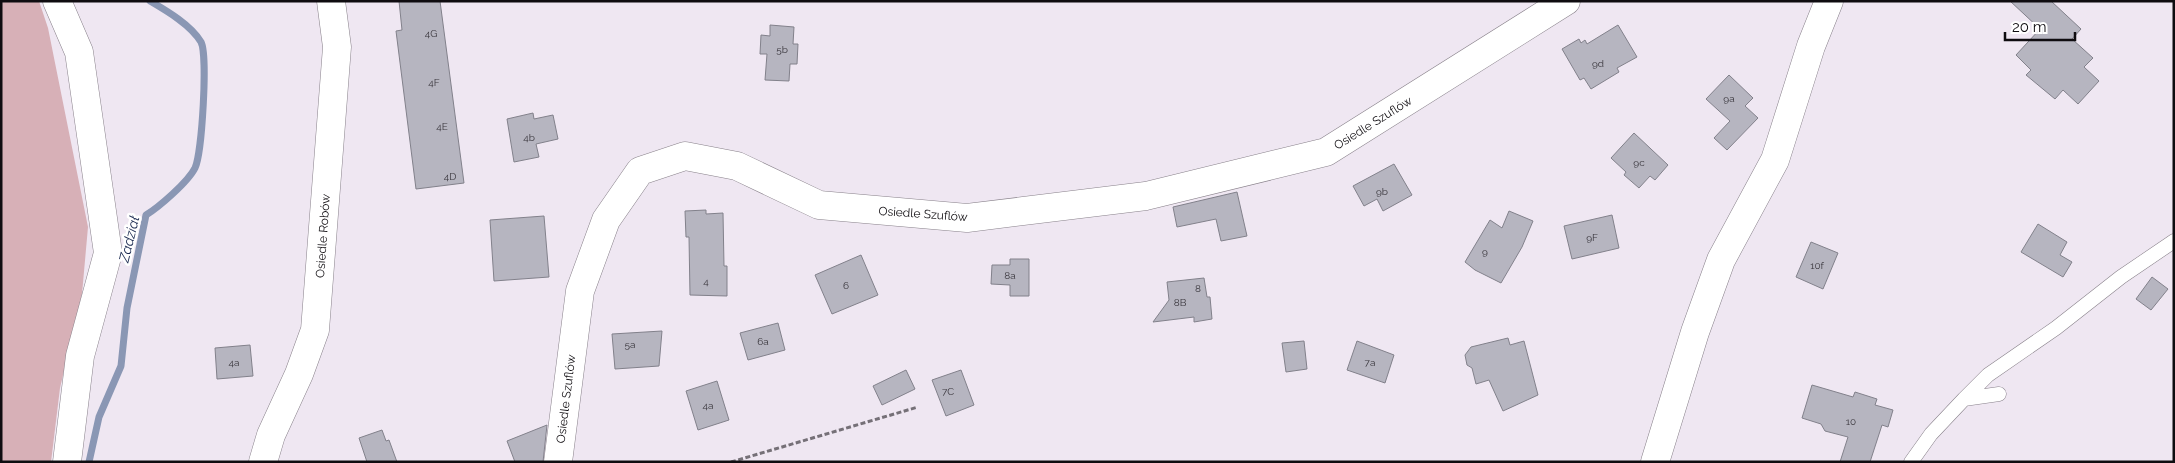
<svg xmlns="http://www.w3.org/2000/svg" width="2175" height="463" viewBox="0 0 2175 463" font-family="Raleway,sans-serif">
  <style>
    .forest { fill: #d7b0b7 }
    .lines { fill: none; stroke-linecap: round; stroke-linejoin: round }
    .stream { stroke: #8a97b4; stroke-width: 7 }
    .building { fill: #b6b5c0; stroke: #82818b }
    .lane-casing { stroke: #88818a; stroke-width: 15 }
    .street-casing { stroke: #88818a; stroke-width: 29 }
    .path { stroke: #757077; stroke-width: 3; stroke-dasharray: 5 2.5; stroke-linecap: butt }
    .lane { stroke: #fff; stroke-width: 14 }
    .street { stroke: #fff; stroke-width: 28 }
    .labels { text-anchor: middle; stroke-width: 5; stroke-linejoin: round; paint-order: stroke }
    .number-label { font-size: 10px; fill: #39363c }
    .street-label { font-size: 12px; fill: #0f0c10; stroke: #fff }
    .water-label { font-size: 14px; font-style: italic; fill: #19284f; stroke: #fff }
  </style>
  <rect width="100%" height="100%" fill="#efe7f2"/>
  <!-- forest -->
  <path class="forest" d="M 1,1 L 39,1 L 48,28 L 88,227 L 82,294 L 60,388 L 51,462 L 1,462 Z"/>
  <g class="lines">
    <!-- stream -->
    <path class="stream" d="M 89,462 L 99,417 L 121,366 L 127,308 L 146,215 C 159,207 188,182 195,168 C 202,154 208,55 201,42 C 191,25 167,11 150,1"/>
  </g>
  <!-- building -->
  <path class="building" d="M 399,1 L 440,1 L 464,183 L 416,189 L 396,31 L 402,30 Z
    M 2010,1 L 2051,1 L 2081,29 L 2072,39 L 2093,58 L 2084,67 L 2099,81 L 2078,104 L 2063,90 L 2055,99 L 2026,75 L 2031,70 L 2016,55 L 2040,29 Z
    M 770,25 L 794,27 L 793,44 L 798,44 L 797,64 L 790,64 L 789,81 L 765,80 L 767,54 L 760,54 L 761,35 L 770,36 Z
    M 1618,25 L 1637,57 L 1617,68 L 1619,72 L 1591,89 L 1584,78 L 1580,80 L 1562,49 L 1579,39 L 1581,43 L 1585,40 L 1587,44 Z
    M 1729,75 L 1753,98 L 1745,106 L 1758,118 L 1727,150 L 1714,138 L 1730,121 L 1706,99 Z
    M 533,113 L 534,119 L 553,115 L 558,139 L 536,144 L 539,157 L 514,162 L 507,119 Z
    M 1634,133 L 1668,165 L 1655,180 L 1650,176 L 1639,188 L 1624,175 L 1626,172 L 1611,158 Z
    M 1394,164 L 1412,195 L 1383,211 L 1377,199 L 1364,206 L 1353,186 Z
    M 1237,192 L 1247,236 L 1221,241 L 1216,219 L 1177,227 L 1173,207 Z
    M 706,210 L 706,214 L 723,213 L 724,266 L 727,266 L 727,296 L 690,295 L 689,237 L 686,237 L 685,211 Z
    M 1509,211 L 1533,221 L 1522,247 L 1501,283 L 1475,270 L 1465,262 L 1490,220 L 1502,228 Z
    M 1612,215 L 1619,248 L 1572,259 L 1564,226 Z
    M 544,216 L 549,277 L 494,281 L 490,220 Z
    M 2038,224 L 2067,242 L 2060,255 L 2072,262 L 2063,277 L 2021,252 Z
    M 1811,242 L 1838,253 L 1823,289 L 1796,277 Z
    M 861,255 L 878,295 L 832,314 L 815,275 Z
    M 1010,259 L 1029,259 L 1029,296 L 1010,296 L 1010,285 L 991,284 L 992,265 L 1010,265 Z
    M 2152,277 L 2168,289 L 2151,310 L 2136,299 Z
    M 1204,278 L 1207,297 L 1210,297 L 1212,319 L 1194,322 L 1194,317 L 1153,322 L 1169,300 L 1167,282 Z
    M 778,323 L 785,350 L 748,360 L 740,333 Z
    M 662,331 L 659,366 L 615,369 L 612,334 Z
    M 1508,338 L 1510,345 L 1524,341 L 1538,395 L 1503,411 L 1489,380 L 1476,384 L 1472,368 L 1467,365 L 1465,355 L 1471,347 Z
    M 1304,341 L 1307,369 L 1286,372 L 1282,343 Z
    M 1357,341 L 1394,355 L 1385,383 L 1347,370 Z
    M 250,345 L 253,376 L 217,379 L 215,348 Z
    M 906,370 L 915,389 L 882,405 L 873,386 Z
    M 961,370 L 974,405 L 946,416 L 932,380 Z
    M 717,381 L 729,420 L 698,430 L 686,391 Z
    M 1812,385 L 1853,397 L 1855,392 L 1877,399 L 1875,405 L 1893,410 L 1888,427 L 1882,425 L 1870,462 L 1840,462 L 1848,437 L 1825,431 L 1821,424 L 1802,418 Z
    M 547,425 L 543,462 L 515,462 L 507,441 Z
    M 382,430 L 386,441 L 389,440 L 397,462 L 367,462 L 359,438 Z"/>
  <g class="lines">
    <defs>
      <path id="lane" d="M 1964,399 L 1988,375 L 2056,328 L 2121,277 L 2174,241
        M 1911,462 L 1931,434 L 1964,399 L 1999,394"/>
      <path id="street" d="M 57,1 L 79,52 L 108,253 L 80,356 L 67,462
        M 263,462 L 271,435 L 299,374 L 315,330 L 337,47 L 331,1
        M 558,462 L 580,291 L 606,220 L 640,171 L 685,156 L 737,166 L 819,205 L 967,218 L 1146,196 L 1326,152 L 1566,1
        M 1655,462 L 1695,332 L 1721,260 L 1775,160 L 1811,46 L 1829,1"/>
    </defs>
    <!-- lane casing -->
    <use href="#lane" class="lane-casing"/>
    <!-- street casing -->
    <use href="#street" class="street-casing"/>
    <!-- path -->
    <path class="path" d="M 731,462 L 918,407"/>
    <!-- lane -->
    <use href="#lane" class="lane"/>
    <!-- street -->
    <use href="#street" class="street"/>
  </g>
  <g class="labels">
    <!-- number labels -->
    <g class="number-label">
      <text x="431" y="37">4G</text>
      <text x="782" y="53">5b</text>
      <text x="1598" y="67">9d</text>
      <text x="434" y="86">4F</text>
      <text x="1729" y="102">9a</text>
      <text x="442" y="130">4E</text>
      <text x="529" y="141">4b</text>
      <text x="1639" y="166">9c</text>
      <text x="450" y="180">4D</text>
      <text x="1382" y="195">9b</text>
      <text x="1592" y="241">9F</text>
      <text x="1485" y="255">9</text>
      <text x="1817" y="269">10f</text>
      <text x="1010" y="279">8a</text>
      <text x="706" y="285">4</text>
      <text x="846" y="289">6</text>
      <text x="1198" y="292">8</text>
      <text x="1180" y="306">8B</text>
      <text x="763" y="345">6a</text>
      <text x="630" y="348">5a</text>
      <text x="234" y="366">4a</text>
      <text x="1370" y="366">7a</text>
      <text x="948" y="395">7C</text>
      <text x="708" y="409">4a</text>
      <text x="1851" y="425">10</text>
    </g>
    <!-- street labels -->
    <g class="street-label">
      <text transform="translate(1373 123) rotate(-32)" y="4">Osiedle Szuflów</text>
      <text transform="translate(923 214) rotate(4)" y="4">Osiedle Szuflów</text>
      <text transform="translate(323 236) rotate(-86)" y="4">Osiedle Robów</text>
      <text transform="translate(566 399) rotate(-83)" y="4">Osiedle Szuflów</text>
    </g>
    <!-- water labels -->
    <g class="water-label">
      <text transform="translate(129 239) rotate(-76)" y="5">Zadział</text>
    </g>
  </g>
  <!-- border -->
  <rect width="2175" height="463" fill="none" stroke="#0f0c10" stroke-width="5"/>
  <!-- scale -->
  <path d="M2005 32v8h70v-8" fill="none" stroke="#0f0c10" stroke-width="2.5"/>
  <text x="2012" y="32" font-size="15" fill="#0f0c10" stroke="#ffffff" stroke-width="4" paint-order="stroke">20 m</text>
</svg>
